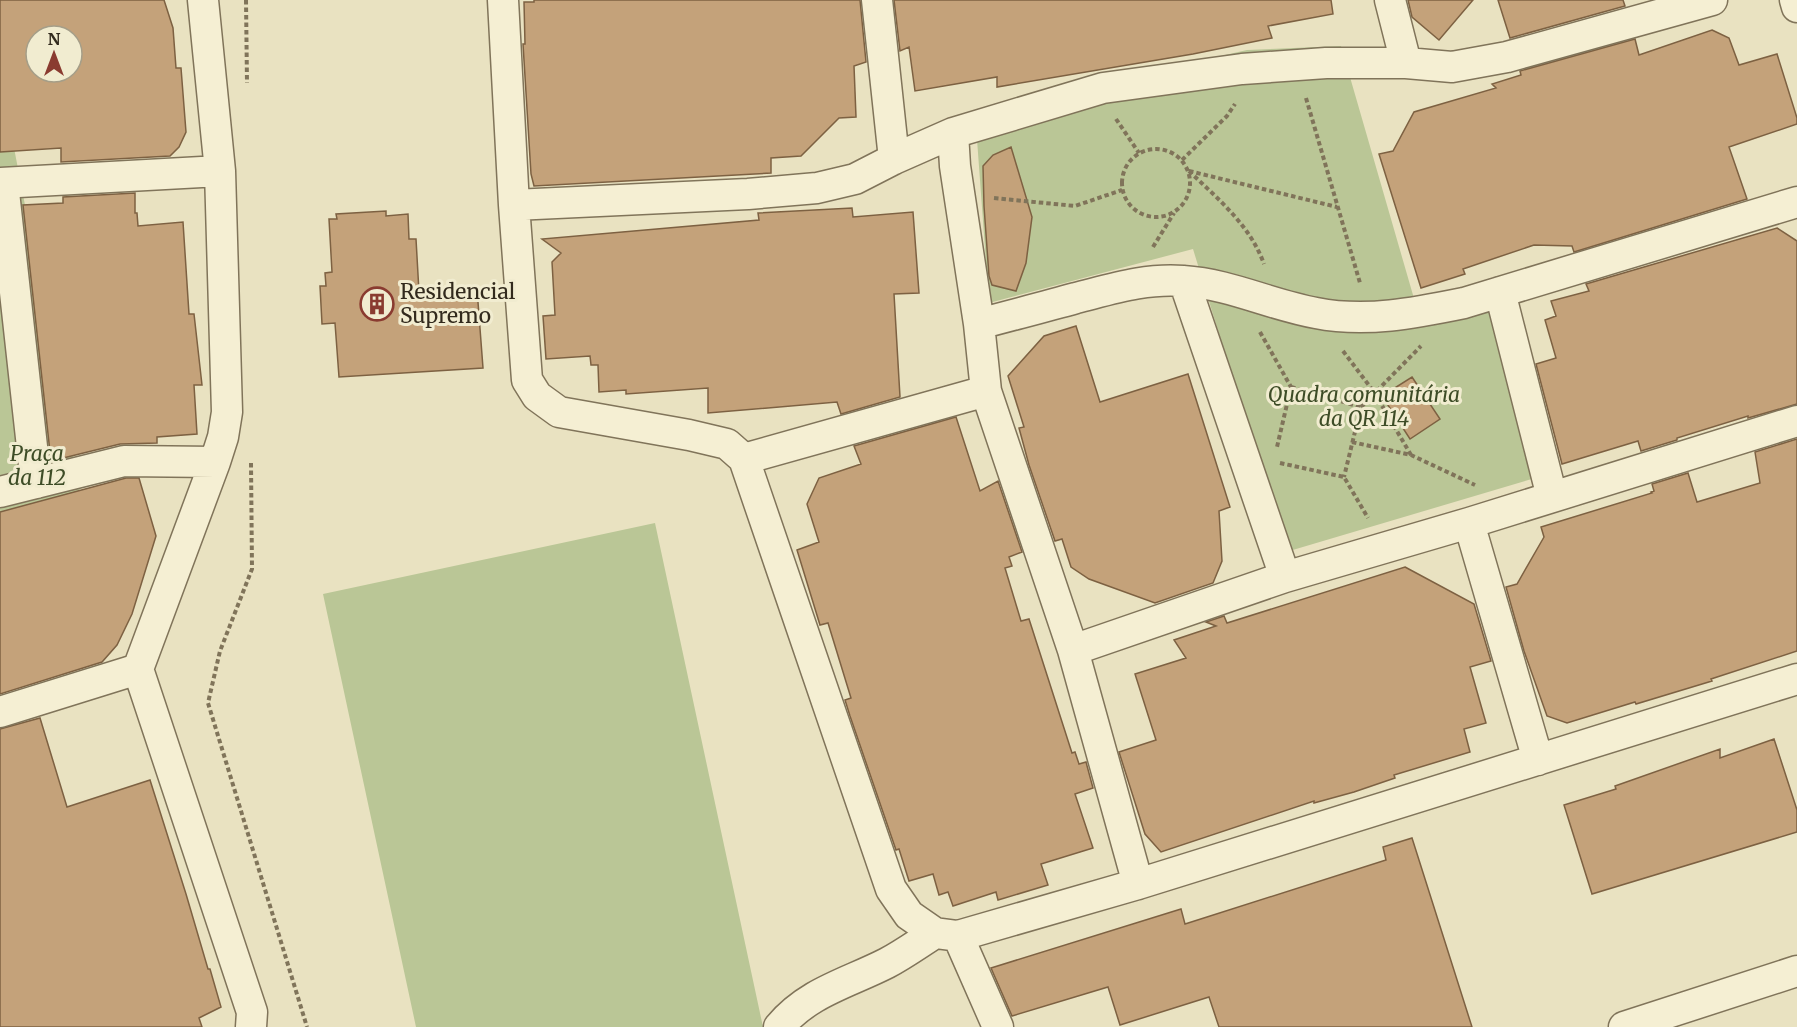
<svg xmlns="http://www.w3.org/2000/svg" width="1797" height="1027" viewBox="0 0 1797 1027" font-family="Merriweather,serif">
  <style>
    .green { fill: #bac696 }
    .building { fill: #c4a27a; stroke: #7d6142; stroke-width: 1.5; fill-rule: evenodd }
    .lines { fill: none; stroke-linecap: round; stroke-linejoin: round }
    .minor-casing { stroke: #80745a; stroke-width: 33 }
    .path { stroke: #80745a; stroke-width: 4; stroke-dasharray: 4.5 3; stroke-linecap: butt }
    .minor { stroke: #f5efd3; stroke-width: 30 }
    .labels { text-anchor: middle; stroke-width: 6; stroke-linejoin: round; paint-order: stroke }
    .poi-label { font-size: 21px; fill: #322a1d; stroke: #f1ecd0; text-anchor: start }
    .park-label { font-size: 21px; font-style: italic; fill: #3d4c26; stroke: #f1ecd0 }
  </style>
  <rect width="100%" height="100%" fill="#e9e2c1"/>
  <!-- green -->
  <path class="green" d="M 1341,46 L 1415,302 L 1491,288 L 1542,476 L 1286,552 L 1193,249 L 989,303 L 975,112 L 1247,50 Z
    M 10,127 L 81,497 L 0,518 L 0,128 Z
    M 655,523 L 763,1027 L 416,1027 L 323,594 Z"/>
  <!-- building -->
  <path class="building" d="M 0,0 L 164,0 L 173,28 L 176,68 L 181,68 L 186,132 L 179,147 L 170,156 L 61,162 L 61,148 L 0,152 ZM 36,36 L 72,36 L 72,72 L 36,72 Z
    M 534,0 L 860,0 L 866,62 L 854,66 L 856,117 L 839,118 L 801,156 L 771,158 L 771,173 L 534,186 L 531,174 L 523,44 L 525,44 L 524,2 L 534,2 Z
    M 894,0 L 1331,0 L 1333,14 L 1268,26 L 1272,38 L 1193,54 L 997,87 L 997,77 L 915,91 L 909,47 L 900,51 Z
    M 1408,0 L 1473,0 L 1439,40 L 1412,17 Z
    M 1498,0 L 1623,0 L 1625,6 L 1510,38 Z
    M 1712,30 L 1729,38 L 1739,65 L 1777,54 L 1797,118 L 1797,124 L 1729,147 L 1747,199 L 1574,252 L 1572,246 L 1534,245 L 1463,269 L 1465,274 L 1421,288 L 1379,154 L 1393,151 L 1414,112 L 1496,88 L 1492,84 L 1521,75 L 1520,71 L 1635,39 L 1639,55 Z
    M 1011,147 L 1032,217 L 1026,263 L 1016,291 L 992,285 L 989,276 L 984,206 L 983,166 L 993,155 Z
    M 135,193 L 135,213 L 137,213 L 138,226 L 183,222 L 189,314 L 194,314 L 202,385 L 194,385 L 197,434 L 157,437 L 157,443 L 120,444 L 51,461 L 23,205 L 63,203 L 63,197 Z
    M 852,208 L 853,217 L 913,212 L 919,293 L 894,294 L 900,397 L 841,414 L 837,402 L 708,413 L 708,388 L 626,394 L 626,390 L 599,392 L 598,365 L 591,365 L 590,356 L 546,359 L 543,316 L 555,315 L 552,262 L 561,253 L 542,239 L 759,220 L 758,213 Z
    M 386,211 L 386,216 L 408,214 L 409,239 L 416,239 L 419,292 L 477,289 L 483,368 L 339,377 L 335,323 L 322,324 L 320,286 L 326,286 L 325,273 L 332,272 L 329,219 L 337,219 L 336,214 Z
    M 1777,228 L 1797,241 L 1797,404 L 1748,418 L 1748,416 L 1677,438 L 1677,440 L 1641,451 L 1638,441 L 1562,464 L 1536,364 L 1556,358 L 1545,320 L 1556,316 L 1551,301 L 1589,291 L 1586,284 Z
    M 1076,326 L 1100,402 L 1188,374 L 1230,507 L 1219,511 L 1222,561 L 1213,583 L 1155,603 L 1089,579 L 1071,567 L 1062,539 L 1055,541 L 1029,465 L 1019,428 L 1024,427 L 1008,376 L 1044,336 Z
    M 1412,377 L 1440,419 L 1410,439 L 1382,396 Z
    M 956,417 L 980,491 L 998,481 L 1022,552 L 1009,557 L 1012,566 L 1005,568 L 1021,621 L 1029,619 L 1072,753 L 1075,752 L 1079,764 L 1086,762 L 1093,788 L 1075,794 L 1093,848 L 1041,864 L 1048,885 L 998,900 L 996,892 L 953,906 L 948,892 L 939,895 L 933,874 L 909,881 L 899,849 L 896,850 L 850,716 L 845,700 L 851,698 L 828,623 L 820,625 L 797,550 L 819,542 L 807,504 L 819,478 L 861,464 L 854,446 Z
    M 1797,439 L 1797,651 L 1711,679 L 1712,681 L 1636,704 L 1635,702 L 1567,723 L 1547,716 L 1524,651 L 1506,587 L 1517,584 L 1544,537 L 1541,527 L 1652,493 L 1651,492 L 1654,491 L 1652,484 L 1688,473 L 1697,502 L 1760,483 L 1755,452 Z
    M 126,478 L 139,478 L 156,536 L 132,614 L 117,645 L 102,662 L 0,694 L 0,512 Z
    M 1405,567 L 1474,604 L 1491,661 L 1470,667 L 1486,723 L 1464,729 L 1470,752 L 1394,775 L 1395,778 L 1354,792 L 1314,803 L 1314,801 L 1161,852 L 1145,834 L 1119,752 L 1156,740 L 1135,674 L 1186,658 L 1174,640 L 1216,626 L 1206,622 L 1224,616 L 1227,623 Z
    M 40,718 L 67,807 L 150,780 L 186,894 L 208,969 L 210,969 L 221,1007 L 199,1018 L 202,1027 L 0,1027 L 0,729 Z
    M 1774,739 L 1797,810 L 1797,832 L 1592,894 L 1564,805 L 1616,789 L 1615,786 L 1720,749 L 1720,758 Z
    M 1412,838 L 1472,1027 L 1219,1027 L 1209,997 L 1120,1025 L 1108,987 L 1012,1016 L 991,968 L 1181,909 L 1185,924 L 1386,860 L 1383,847 Z"/>
  <g class="lines">
    <defs>
      <path id="minor" d="M 203,0 L 220,171 L 227,412 L 223,437 L 215,462 L 138,669 L 252,1012 L 251,1027
        M 503,0 L 514,205 L 527,380 L 537,396 L 559,412 L 689,435 L 727,444 L 744,459 L 891,889 L 909,915 L 935,933 L 958,936 L 1138,884 L 1797,679
        M 877,0 L 894,159
        M 1390,0 L 1406,63
        M 1795,0 L 1797,7
        M 953,133 L 955,166 L 979,324 L 986,391 L 1073,650
        M 0,183 L 220,171
        M 3,183 L 36,483
        M 514,205 L 748,194 L 817,188 L 855,179 L 894,159 L 953,133 L 1103,88 L 1242,69 L 1326,63 L 1406,63 L 1452,67 L 1507,57 L 1712,0
        M 1184,281 L 1285,577
        M 1500,292 L 1552,497
        M 979,324 C 1012,315 1044,307 1076,298 C 1112,289 1146,278 1183,281 C 1230,284 1271,305 1316,313 C 1366,323 1415,313 1464,303 L 1797,202
        M 744,459 L 986,391
        M 0,492 L 124,461 L 215,462
        M 1469,523 L 1538,760
        M 0,712 L 138,669
        M 1138,884 L 1073,650 L 1285,577 L 1469,523 L 1797,421
        M 958,936 L 998,1027
        M 779,1027 C 808,992 848,983 887,963 C 904,954 919,943 935,933
        M 1624,1027 L 1797,971"/>
    </defs>
    <!-- minor casing -->
    <use href="#minor" class="minor-casing"/>
    <!-- path -->
    <path class="path" d="M 246,0 L 247,83
      M 1306,98 L 1360,283
      M 1116,119 L 1139,153
      M1122 183a34 34 0 1 1 68 0a34 34 0 1 1-68 0Z
      M 1182,160 L 1227,116 L 1235,104
      M 1189,171 C 1218,199 1250,225 1264,264
      M 1189,171 L 1337,207
      M 994,198 L 1075,206 L 1122,190
      M 1153,247 L 1174,213
      M 1260,332 L 1291,387 L 1277,447
      M 1343,351 L 1374,392 L 1411,455
      M 1291,387 L 1361,407 L 1344,477
      M 1361,407 L 1421,346
      M 1352,442 L 1411,455 L 1475,485
      M 251,463 L 252,569 L 220,651 L 208,703 L 307,1027
      M 1280,463 L 1344,477 L 1368,518"/>
    <!-- minor -->
    <use href="#minor" class="minor"/>
  </g>
  <!-- icons -->
  <defs>
    <symbol id="building-ring" viewBox="-11 -11 22 22"><circle r="9.5" fill="#f1ecd0" stroke="#8a3b30" stroke-width="1.5"/><path d="M-4-6H4V6H1V3H-1V6H-4ZM-2.5-4.3h1.7v1.8h-1.7ZM.8-4.3h1.7v1.8H.8ZM-2.5-1h1.7V.8h-1.7ZM.8-1h1.7V.8H.8Z" fill="#8a3b30"/></symbol>
  </defs>
  <g fill-rule="evenodd">
    <use href="#building-ring" x="358" y="285" width="38" height="38"/>
  </g>
  <g class="labels">
    <!-- poi labels -->
    <g class="poi-label">
      <text x="400" y="299">Residencial<tspan x="400" dy="24">Supremo</tspan></text>
    </g>
    <!-- park labels -->
    <g class="park-label">
      <text x="1364" y="402">Quadra comunitária<tspan x="1364" dy="24">da QR 114</tspan></text>
      <text x="37" y="461">Praça<tspan x="37" dy="24">da 112</tspan></text>
    </g>
  </g>
  <!-- north arrow -->
  <g transform="translate(54 54)"><circle r="28" fill="#f1ecd0" stroke="#a59e88" stroke-width="1.5"/>
  <path d="M0-4.5L10 22L0 15L-10 22Z" fill="#8a3b30"/>
  <text y="-9" font-size="16" font-weight="bold" text-anchor="middle" fill="#322a1d">N</text>
  </g>
</svg>
